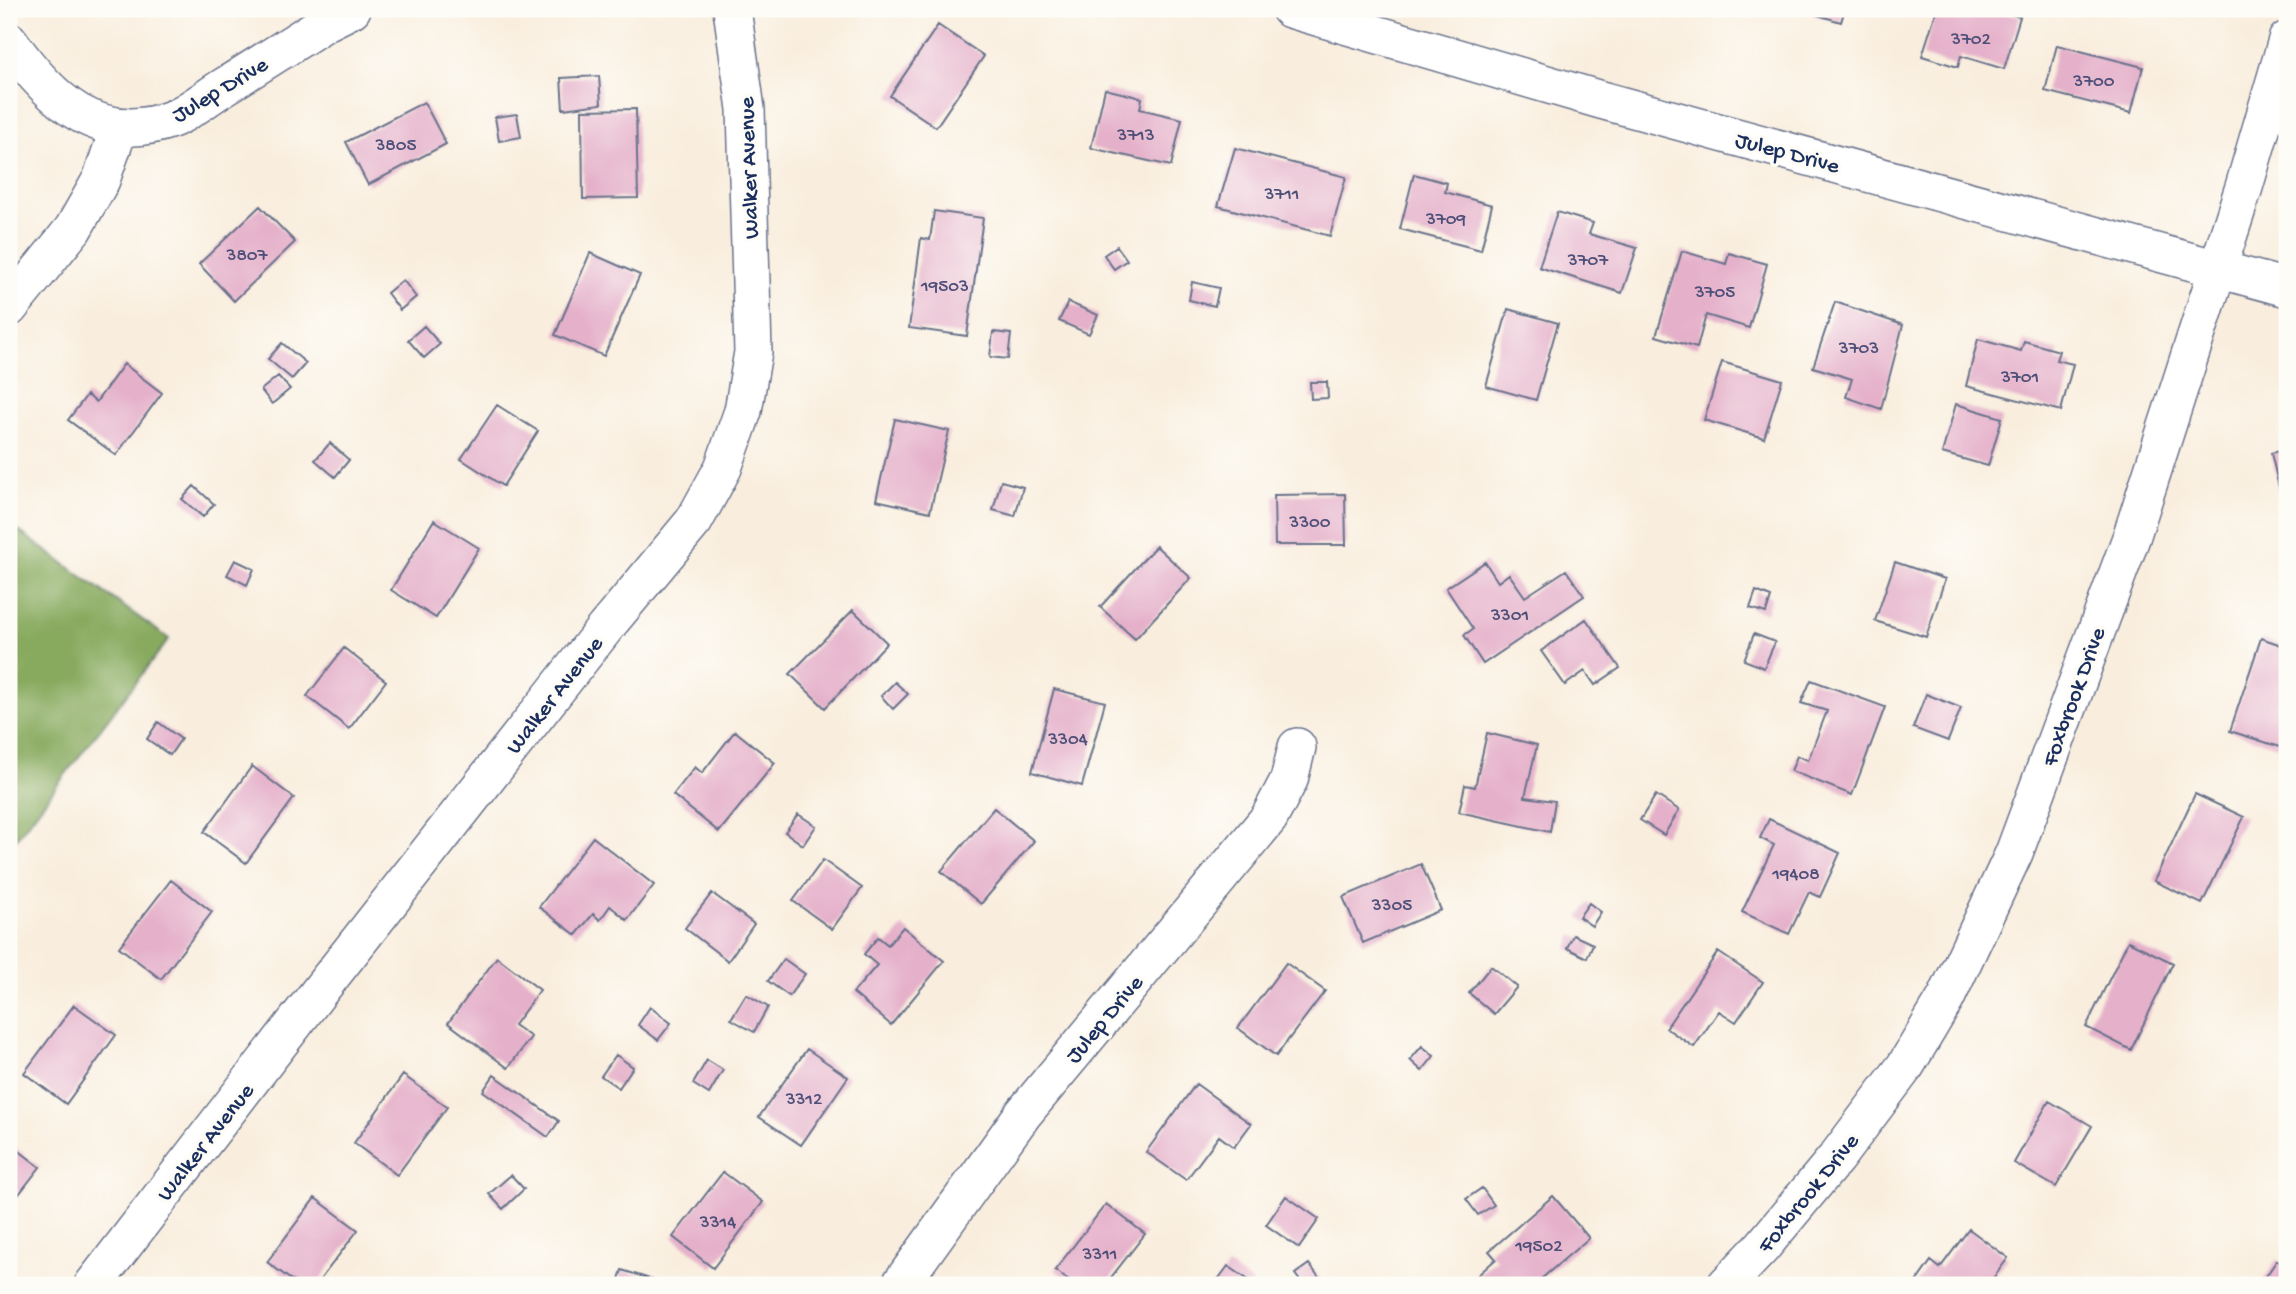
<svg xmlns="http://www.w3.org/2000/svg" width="2296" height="1294" viewBox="0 0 2296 1294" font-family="'Gochi Hand',sans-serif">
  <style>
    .forest { fill: #88aa5e; stroke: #526c5e; stroke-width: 2 }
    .building { fill: #e5b1ca }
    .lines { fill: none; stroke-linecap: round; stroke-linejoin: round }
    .minor-casing { stroke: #69728b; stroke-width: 40 }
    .minor { stroke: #fff; stroke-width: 37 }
    .labels { text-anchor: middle; stroke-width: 7; stroke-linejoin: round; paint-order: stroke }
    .number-label { font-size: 19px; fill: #4e5079 }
    .street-label { font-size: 23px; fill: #1b2f5e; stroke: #fdfcf7 }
  </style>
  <rect width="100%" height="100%" fill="#fdfcf7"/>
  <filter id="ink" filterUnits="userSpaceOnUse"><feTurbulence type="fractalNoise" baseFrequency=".0143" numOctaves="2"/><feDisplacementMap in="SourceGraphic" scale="14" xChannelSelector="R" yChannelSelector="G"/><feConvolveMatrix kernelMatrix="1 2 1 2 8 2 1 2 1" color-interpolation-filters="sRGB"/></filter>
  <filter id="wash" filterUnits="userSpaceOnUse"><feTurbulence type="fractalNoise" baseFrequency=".00686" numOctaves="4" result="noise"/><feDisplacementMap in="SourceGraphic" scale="28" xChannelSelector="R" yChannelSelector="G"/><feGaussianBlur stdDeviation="1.57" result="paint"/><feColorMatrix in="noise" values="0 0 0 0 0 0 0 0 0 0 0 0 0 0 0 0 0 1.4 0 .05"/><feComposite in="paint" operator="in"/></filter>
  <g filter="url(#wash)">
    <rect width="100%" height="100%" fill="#f9eede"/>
    <!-- forest -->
    <path class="forest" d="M 9,524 L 169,639 L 9,848 Z"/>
    <g id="blocks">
      <!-- building -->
      <path class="building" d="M 1797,9 L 1845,9 L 1841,22 Z
        M 1937,9 L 1992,9 L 2020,17 L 2004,69 L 1961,56 L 1958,67 L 1922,56 Z
        M 938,25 L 984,56 L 936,127 L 890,96 Z
        M 2057,45 L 2143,67 L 2131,113 L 2045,91 Z
        M 599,76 L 601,104 L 563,109 L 561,78 Z
        M 1105,89 L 1142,98 L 1140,109 L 1182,119 L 1171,166 L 1091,148 Z
        M 424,102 L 446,144 L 368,185 L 346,142 Z
        M 636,109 L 638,198 L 583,199 L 582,110 Z
        M 517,114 L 521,137 L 499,141 L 495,117 Z
        M 1235,148 L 1346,177 L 1330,236 L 1218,206 Z
        M 1414,174 L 1447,183 L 1445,192 L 1492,205 L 1481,250 L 1400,229 Z
        M 260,206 L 295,242 L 234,301 L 199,264 Z
        M 934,211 L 983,218 L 967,336 L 909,328 L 921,238 L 930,240 Z
        M 1557,212 L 1593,223 L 1589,234 L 1637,248 L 1622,293 L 1539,267 Z
        M 1117,246 L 1127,260 L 1114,269 L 1104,255 Z
        M 1682,251 L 1726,264 L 1729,253 L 1767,264 L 1749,328 L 1706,315 L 1697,348 L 1656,336 Z
        M 590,253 L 640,275 L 604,356 L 555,335 Z
        M 403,280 L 416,297 L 400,310 L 387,293 Z
        M 1192,282 L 1219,288 L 1215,306 L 1189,300 Z
        M 1068,302 L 1098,315 L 1089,334 L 1059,321 Z
        M 1835,302 L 1903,325 L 1881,409 L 1846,397 L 1852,379 L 1813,367 Z
        M 1508,309 L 1558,323 L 1536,400 L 1486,386 Z
        M 424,326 L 440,344 L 424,358 L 408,340 Z
        M 993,332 L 1011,334 L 1008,359 L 990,357 Z
        M 1978,339 L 2021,351 L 2024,341 L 2059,351 L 2056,360 L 2073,364 L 2061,411 L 1966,386 Z
        M 282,343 L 306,363 L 292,379 L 268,359 Z
        M 1722,362 L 1782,380 L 1764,438 L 1704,420 Z
        M 124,364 L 162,393 L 116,455 L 68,420 L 87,395 L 96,402 Z
        M 278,376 L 290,389 L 272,404 L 261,390 Z
        M 1310,382 L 1327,382 L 1328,398 L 1311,399 Z
        M 1956,404 L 2002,418 L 1988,466 L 1942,453 Z
        M 497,405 L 538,431 L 503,486 L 461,459 Z
        M 895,419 L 949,431 L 930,512 L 876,500 Z
        M 330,443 L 349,460 L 335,477 L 315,460 Z
        M 2287,449 L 2287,503 L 2283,504 L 2271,453 Z
        M 1001,481 L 1023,487 L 1015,516 L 993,510 Z
        M 194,486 L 214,504 L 203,517 L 182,499 Z
        M 1345,494 L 1346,545 L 1275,545 L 1274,495 Z
        M 434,520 L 479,548 L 436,618 L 391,590 Z
        M 1156,546 L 1191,578 L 1135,639 L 1100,607 Z
        M 235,560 L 254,569 L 247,585 L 227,575 Z
        M 1485,562 L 1498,582 L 1509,574 L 1525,597 L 1566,570 L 1584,596 L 1483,664 L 1464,635 L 1473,629 L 1446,588 Z
        M 1895,562 L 1945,579 L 1926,637 L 1875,621 Z
        M 1756,591 L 1771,597 L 1766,613 L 1750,608 Z
        M 853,610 L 887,643 L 825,708 L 790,674 Z
        M 1586,619 L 1620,668 L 1595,685 L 1585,671 L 1565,685 L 1541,651 Z
        M 1754,634 L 1775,642 L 1764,668 L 1744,660 Z
        M 2261,638 L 2287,647 L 2287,725 L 2280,747 L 2230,731 Z
        M 344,648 L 386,681 L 349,729 L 307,696 Z
        M 1811,680 L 1885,707 L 1852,795 L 1791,771 L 1797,756 L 1808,760 L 1827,711 L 1801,703 Z
        M 895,682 L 908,694 L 893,709 L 881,696 Z
        M 1054,689 L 1105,702 L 1082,786 L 1032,772 Z
        M 1926,694 L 1961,708 L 1948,741 L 1913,728 Z
        M 158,722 L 181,739 L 170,755 L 147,739 Z
        M 735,731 L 775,763 L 719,832 L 673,795 L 695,767 L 702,773 Z
        M 1487,733 L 1537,745 L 1525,797 L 1555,801 L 1550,832 L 1459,812 L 1465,785 L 1475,787 Z
        M 252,766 L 294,798 L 246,863 L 204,832 Z
        M 2195,794 L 2244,817 L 2202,904 L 2154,881 Z
        M 1656,795 L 1679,810 L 1664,835 L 1640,820 Z
        M 994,808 L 1034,841 L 981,904 L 941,871 Z
        M 798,814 L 816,826 L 803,845 L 785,832 Z
        M 1769,819 L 1840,853 L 1820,897 L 1809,892 L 1789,934 L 1742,912 L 1774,845 L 1760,838 Z
        M 593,837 L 654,885 L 627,920 L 610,906 L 600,920 L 593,914 L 576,935 L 539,907 Z
        M 823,860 L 862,888 L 832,929 L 793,901 Z
        M 1421,864 L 1441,910 L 1363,943 L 1343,897 Z
        M 171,880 L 212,912 L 161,979 L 119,947 Z
        M 712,893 L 754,924 L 728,961 L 685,928 Z
        M 1589,903 L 1601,912 L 1592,926 L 1579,917 Z
        M 903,927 L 944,961 L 891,1025 L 853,993 L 877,965 L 864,954 L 878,937 L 888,945 Z
        M 1573,935 L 1593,944 L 1587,958 L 1567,948 Z
        M 2128,941 L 2173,963 L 2131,1050 L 2086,1027 Z
        M 1718,952 L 1763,982 L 1736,1022 L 1719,1011 L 1694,1047 L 1666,1028 Z
        M 497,957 L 540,990 L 514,1025 L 531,1037 L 508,1068 L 448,1023 Z
        M 784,959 L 805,974 L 789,996 L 768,981 Z
        M 1286,963 L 1325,991 L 1276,1056 L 1238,1028 Z
        M 1491,966 L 1517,987 L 1494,1014 L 1469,993 Z
        M 746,994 L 768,1007 L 754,1032 L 731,1019 Z
        M 74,1005 L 116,1035 L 66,1104 L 24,1073 Z
        M 650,1007 L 671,1023 L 658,1040 L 638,1025 Z
        M 1422,1046 L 1434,1056 L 1422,1071 L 1410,1060 Z
        M 807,1049 L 848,1077 L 801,1145 L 759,1117 Z
        M 616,1055 L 633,1067 L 619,1088 L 601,1076 Z
        M 707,1060 L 723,1070 L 709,1094 L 693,1084 Z
        M 403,1075 L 447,1107 L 397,1175 L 354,1143 Z
        M 494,1075 L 559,1121 L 548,1137 L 483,1091 Z
        M 1196,1084 L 1251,1124 L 1234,1147 L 1219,1136 L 1186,1180 L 1146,1152 Z
        M 2049,1101 L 2092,1126 L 2056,1187 L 2014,1163 Z
        M 9,1143 L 40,1167 L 19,1194 L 9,1186 Z
        M 723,1172 L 763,1202 L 713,1268 L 673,1237 Z
        M 511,1175 L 524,1189 L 503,1209 L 489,1194 Z
        M 1482,1188 L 1494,1205 L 1478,1215 L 1466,1199 Z
        M 1286,1196 L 1319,1219 L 1299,1248 L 1266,1225 Z
        M 1553,1196 L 1589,1238 L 1534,1285 L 1519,1285 L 1516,1282 L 1513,1285 L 1488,1285 L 1478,1275 L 1496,1259 L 1489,1251 Z
        M 315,1198 L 358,1230 L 316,1285 L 298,1285 L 267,1262 Z
        M 1106,1204 L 1145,1234 L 1105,1285 L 1074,1285 L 1055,1270 Z
        M 1969,1229 L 2008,1258 L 1988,1285 L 1914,1285 L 1931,1261 L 1940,1268 Z
        M 2277,1260 L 2287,1268 L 2287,1285 L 2260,1285 Z
        M 1309,1264 L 1325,1285 L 1303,1285 L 1295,1274 Z
        M 1228,1266 L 1253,1283 L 1252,1285 L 1214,1285 Z
        M 622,1270 L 656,1281 L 655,1285 L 617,1285 Z"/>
    </g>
  </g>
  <g filter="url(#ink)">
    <use href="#blocks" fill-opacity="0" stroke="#69728b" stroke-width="2"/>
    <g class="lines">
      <defs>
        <path id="minor" d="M 1290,9 L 1601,100 L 2287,288
          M 9,41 C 49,98 97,147 172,119 C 189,112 206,98 222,88 C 257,66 292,44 326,22 L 352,9
          M 9,308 L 73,229 L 101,180 L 119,128
          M 93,1285 L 325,984 L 605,628 L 694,521 L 723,468 L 743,411 L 753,352 L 746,109 L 732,9
          M 900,1285 L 1023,1114 L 1269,818 L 1289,780 L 1297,747
          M 1726,1285 L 1762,1247 L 1836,1158 L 1906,1065 L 1946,998 L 2014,853 L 2131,538 L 2244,187 L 2287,40"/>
      </defs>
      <!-- minor casing -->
      <use href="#minor" class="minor-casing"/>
      <!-- minor -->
      <use href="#minor" class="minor"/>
    </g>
  </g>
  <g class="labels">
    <!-- number labels -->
    <g class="number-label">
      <text x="1971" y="44">3702</text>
      <text x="2094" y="86">3700</text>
      <text x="1136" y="140">3713</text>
      <text x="396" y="150">3805</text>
      <text x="1282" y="199">3711</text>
      <text x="1446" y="224">3709</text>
      <text x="247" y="260">3807</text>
      <text x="1588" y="265">3707</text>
      <text x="945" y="291">19503</text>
      <text x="1715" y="297">3705</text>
      <text x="1859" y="353">3703</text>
      <text x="2020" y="382">3701</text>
      <text x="1310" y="527">3300</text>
      <text x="1510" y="620">3301</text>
      <text x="1068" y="744">3304</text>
      <text x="1796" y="879">19408</text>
      <text x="1392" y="910">3305</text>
      <text x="804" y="1104">3312</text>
      <text x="718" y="1227">3314</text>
      <text x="1539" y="1251">19502</text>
      <text x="1100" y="1259">3311</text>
    </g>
    <!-- street labels -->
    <g class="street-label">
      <text transform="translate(219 88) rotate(-31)" y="8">Julep Drive</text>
      <text transform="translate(1788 151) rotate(15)" y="8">Julep Drive</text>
      <text transform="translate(747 168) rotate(-92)" y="8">Walker Avenue</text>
      <text transform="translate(553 694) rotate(-52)" y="8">Walker Avenue</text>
      <text transform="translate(2072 696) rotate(-70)" y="8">Foxbrook Drive</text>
      <text transform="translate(1103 1018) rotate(-50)" y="8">Julep Drive</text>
      <text transform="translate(204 1141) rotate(-52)" y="8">Walker Avenue</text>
      <text transform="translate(1807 1192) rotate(-51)" y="8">Foxbrook Drive</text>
    </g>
  </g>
  <!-- margin -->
  <rect width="2296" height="1294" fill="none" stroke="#fdfcf7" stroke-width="35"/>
</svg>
